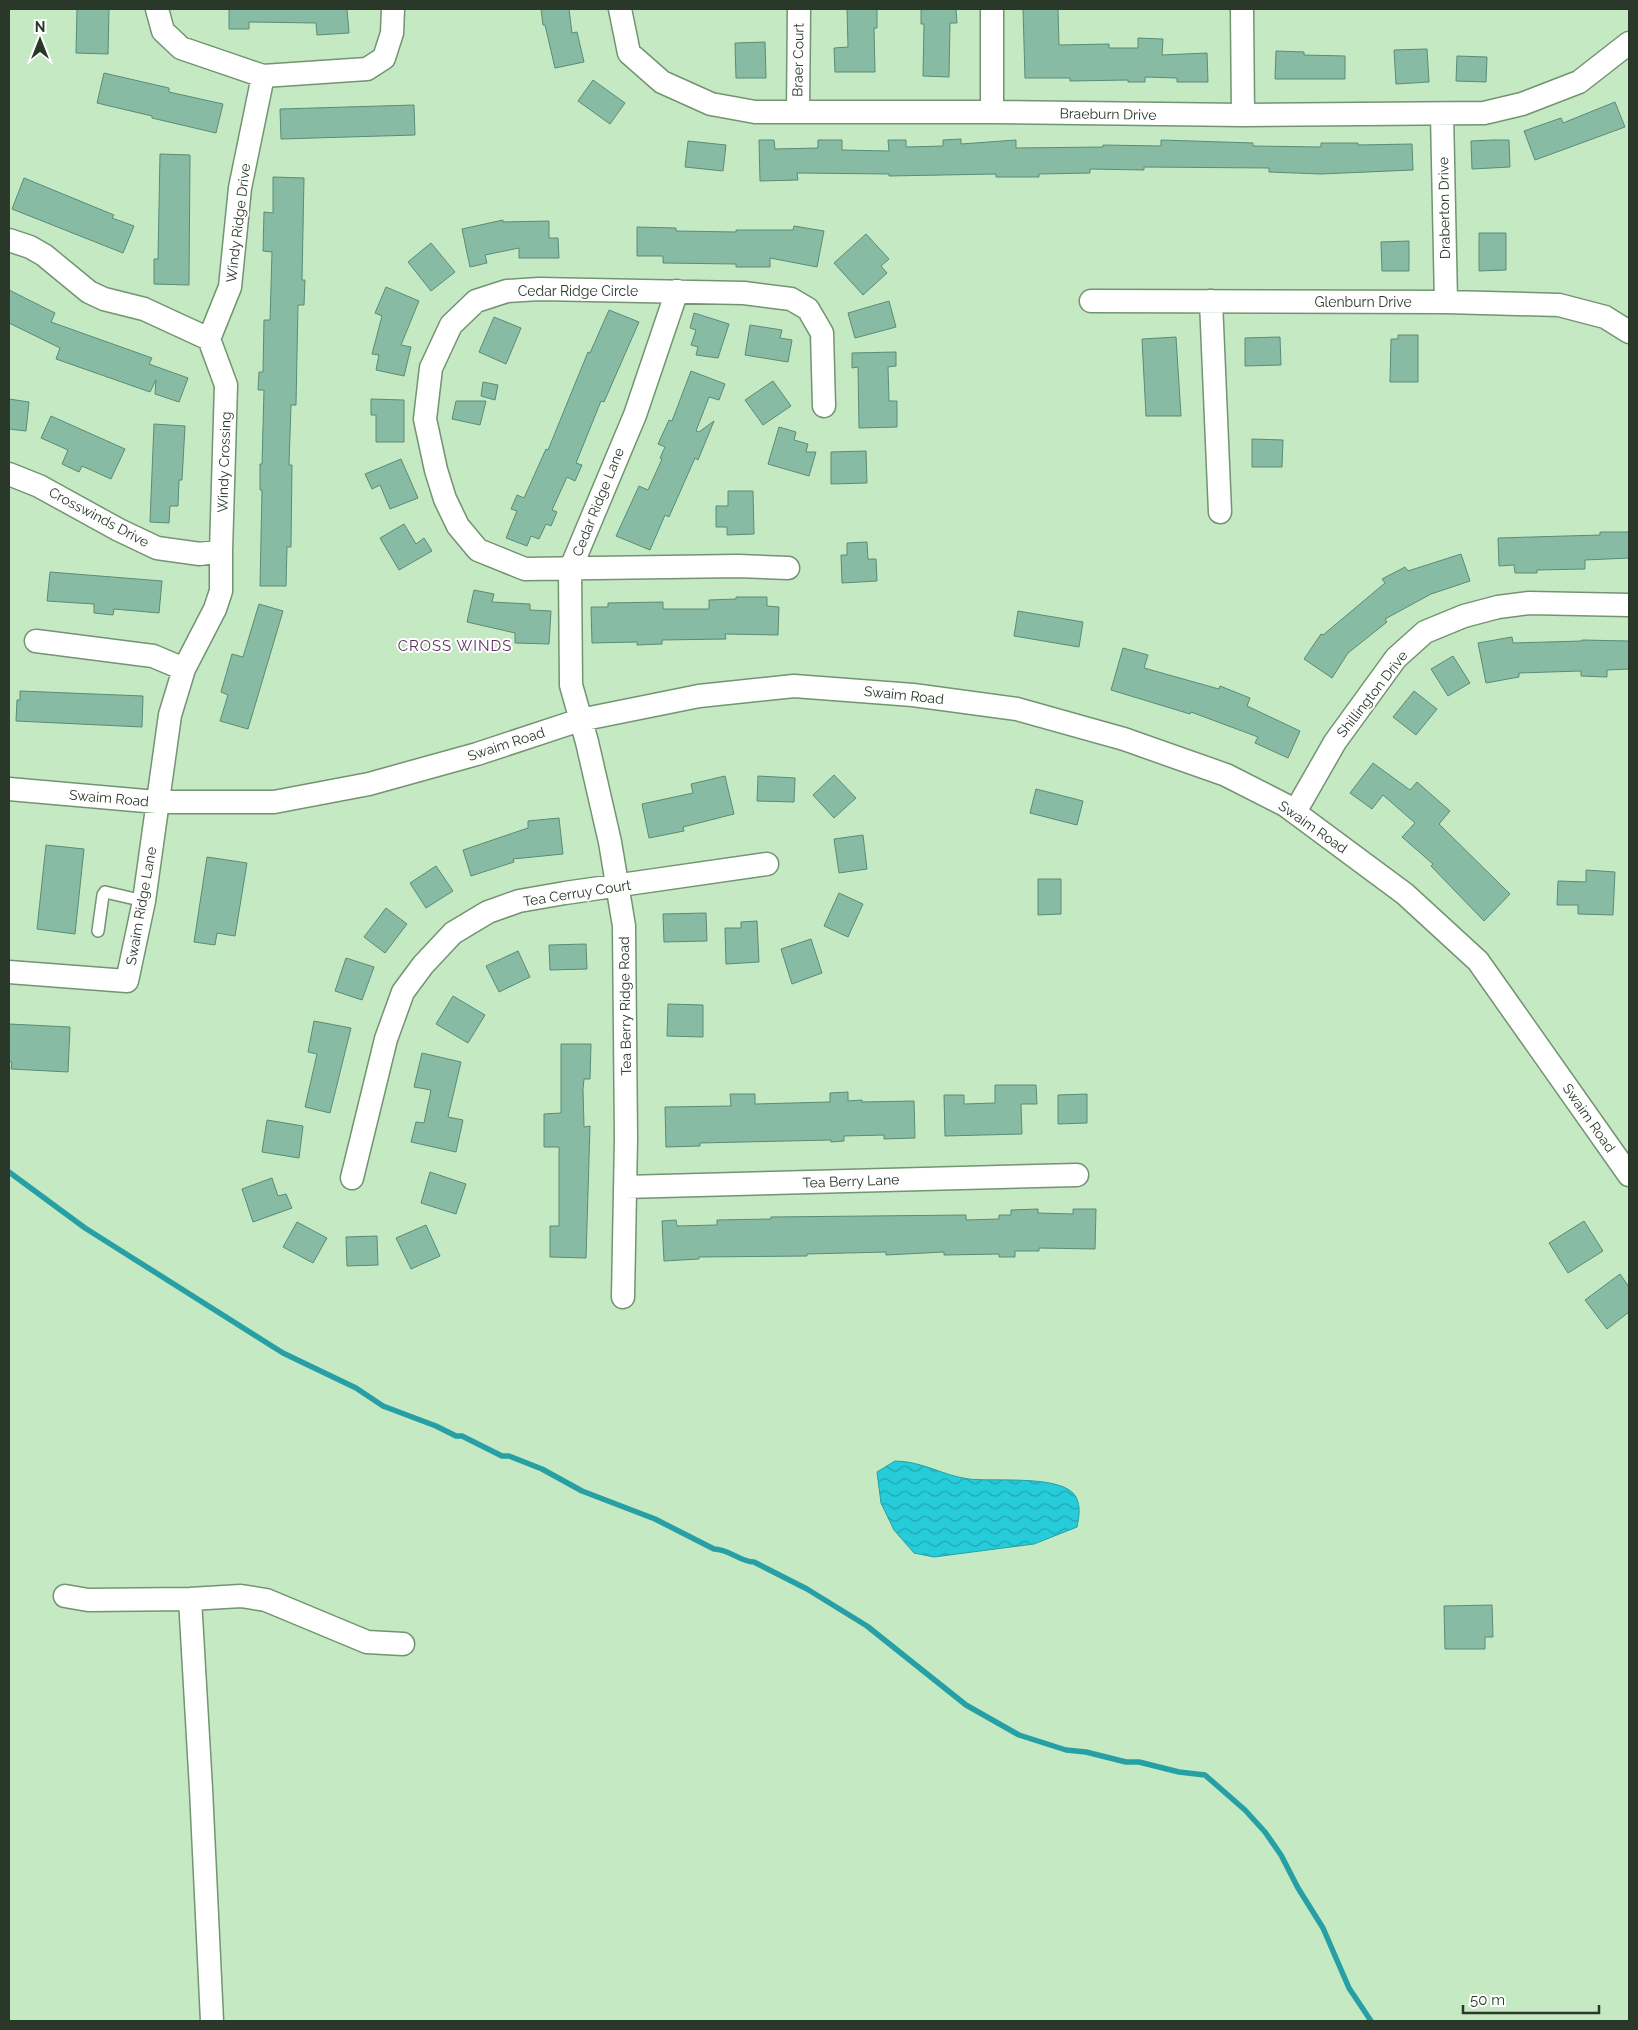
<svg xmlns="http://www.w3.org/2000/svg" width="1638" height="2030" viewBox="0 0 1638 2030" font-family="Raleway,sans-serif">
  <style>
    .water { fill: url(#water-waves); stroke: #27a0a5 }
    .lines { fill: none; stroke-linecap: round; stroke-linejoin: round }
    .stream { stroke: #27a0a5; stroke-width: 5.5 }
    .building { fill: #88bba3; stroke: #5a8c75 }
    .lane-casing { stroke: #729471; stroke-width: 14 }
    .street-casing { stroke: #729471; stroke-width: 25 }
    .lane { stroke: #fff; stroke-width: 11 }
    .street { stroke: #fff; stroke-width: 22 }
    .labels { text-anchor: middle; stroke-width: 4; stroke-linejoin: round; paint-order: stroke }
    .street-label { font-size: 14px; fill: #2a3829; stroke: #fff }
    .neighbourhood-label { font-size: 15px; letter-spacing: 1px; fill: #5d2f62; stroke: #fff }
  </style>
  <defs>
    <pattern id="water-waves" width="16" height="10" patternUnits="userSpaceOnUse" patternTransform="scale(1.25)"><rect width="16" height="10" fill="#26ccda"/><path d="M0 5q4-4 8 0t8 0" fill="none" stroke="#21a7b1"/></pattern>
  </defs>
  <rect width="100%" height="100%" fill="#c5e9c3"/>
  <!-- water -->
  <path class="water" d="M 895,1461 C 922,1461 944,1476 969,1479 C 993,1482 1064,1474 1076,1497 C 1081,1507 1079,1517 1077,1527 L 1034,1544 L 934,1557 L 914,1553 L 894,1530 L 881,1503 L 877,1472 Z"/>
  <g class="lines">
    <!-- stream -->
    <path class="stream" d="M 9,1172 L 85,1228 L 283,1353 L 356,1388 L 383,1406 L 436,1426 L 456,1436 L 462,1436 L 502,1456 L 509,1456 L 542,1469 L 582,1491 L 655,1519 L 714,1549 C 729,1549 740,1562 754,1562 L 807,1589 L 867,1626 L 966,1705 L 1019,1735 L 1066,1750 L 1086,1752 L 1126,1762 L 1139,1762 L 1179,1772 L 1205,1775 L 1245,1810 L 1265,1832 L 1281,1855 L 1298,1888 L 1323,1928 L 1349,1988 L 1371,2021"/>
  </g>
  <!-- building -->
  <path class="building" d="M 77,9 L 109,9 L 108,54 L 76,53 Z
    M 229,9 L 347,9 L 349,33 L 317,35 L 316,23 L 249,22 L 249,29 L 229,29 Z
    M 541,9 L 569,9 L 572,33 L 577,32 L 584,62 L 555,68 L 545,25 L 543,25 Z
    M 847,9 L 877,9 L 877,28 L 874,28 L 875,72 L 835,72 L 834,48 L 848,47 Z
    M 921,9 L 956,9 L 957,23 L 950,23 L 949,77 L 923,76 L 924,24 L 921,24 Z
    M 1023,9 L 1058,9 L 1059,45 L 1109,44 L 1109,48 L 1138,48 L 1138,38 L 1163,39 L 1162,55 L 1207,53 L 1208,82 L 1177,82 L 1177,78 L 1145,77 L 1145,82 L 1128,82 L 1128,80 L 1070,81 L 1070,78 L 1025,78 Z
    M 765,42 L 766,78 L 736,78 L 735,43 Z
    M 1427,49 L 1429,82 L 1396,84 L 1394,50 Z
    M 1276,51 L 1304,52 L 1304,55 L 1345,56 L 1345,79 L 1275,79 Z
    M 1457,56 L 1487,57 L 1486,82 L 1456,81 Z
    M 104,73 L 169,88 L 169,92 L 223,104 L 216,133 L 152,118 L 152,116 L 97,103 Z
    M 593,80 L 625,103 L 610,124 L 578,101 Z
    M 1615,102 L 1625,127 L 1535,160 L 1524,131 L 1561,118 L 1563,123 Z
    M 414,105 L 415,135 L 281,139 L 280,109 Z
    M 961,139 L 961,144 L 1016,140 L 1016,148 L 1103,147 L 1103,145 L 1161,146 L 1161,140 L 1253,143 L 1253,146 L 1321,147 L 1321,143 L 1358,143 L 1358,145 L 1412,144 L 1413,170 L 1321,174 L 1269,172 L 1269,168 L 1144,167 L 1144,170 L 1090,169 L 1090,173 L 1039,174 L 1039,177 L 996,177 L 996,174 L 889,176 L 889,174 L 797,173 L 798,180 L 760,181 L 759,140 L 774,140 L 775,149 L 818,148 L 818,140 L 842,140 L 842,150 L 889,151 L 888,140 L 906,140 L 906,147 L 943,146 L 943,140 Z
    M 1493,140 L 1509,140 L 1510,167 L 1472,169 L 1471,141 Z
    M 688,141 L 726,145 L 723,171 L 685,167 Z
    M 160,154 L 190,155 L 189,285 L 154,284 L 154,259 L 158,259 Z
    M 273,177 L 304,178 L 302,280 L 305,280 L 304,305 L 298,305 L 296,405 L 291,405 L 289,465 L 292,465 L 291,547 L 287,547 L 286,586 L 260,586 L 262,490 L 260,490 L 260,464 L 262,464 L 264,390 L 258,390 L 259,372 L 263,372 L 264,320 L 270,320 L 272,252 L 263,251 L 264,212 L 273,213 Z
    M 24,178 L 114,215 L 112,218 L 134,226 L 123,253 L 12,209 Z
    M 503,220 L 503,222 L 549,221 L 549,238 L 558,238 L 559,258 L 519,258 L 519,248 L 485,255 L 487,263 L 470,267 L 462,229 Z
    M 794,226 L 824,231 L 817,267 L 770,258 L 770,267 L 736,267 L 736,264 L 663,263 L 663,256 L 637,256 L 637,227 L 676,228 L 676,231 L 736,232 L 736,230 L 793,230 Z
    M 1479,233 L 1506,233 L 1506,270 L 1479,271 Z
    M 866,234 L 889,259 L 881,266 L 887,273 L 863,295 L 834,263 Z
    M 1409,241 L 1409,271 L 1382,271 L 1381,242 Z
    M 431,243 L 455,272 L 431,291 L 408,262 Z
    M 386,287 L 419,301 L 401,345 L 411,347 L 404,376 L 376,370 L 379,355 L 372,354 L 382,316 L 375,313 Z
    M 9,290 L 55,313 L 51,322 L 152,358 L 149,364 L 188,378 L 179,402 L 155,394 L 156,380 L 150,392 L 56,359 L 60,348 L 9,323 Z
    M 889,301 L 896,327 L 855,338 L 848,313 Z
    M 609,310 L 639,322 L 604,402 L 601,401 L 576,463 L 582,465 L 575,481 L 567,477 L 552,510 L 557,512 L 551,526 L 546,524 L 539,539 L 531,536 L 527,546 L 506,538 L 517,511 L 511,509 L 517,495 L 524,498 L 546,449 L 548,450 L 588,352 L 590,353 Z
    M 694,313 L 729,324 L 718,358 L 696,355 L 698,347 L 691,345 L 696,330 L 690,328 Z
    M 494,317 L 521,328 L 506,364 L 479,352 Z
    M 750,325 L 782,330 L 780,338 L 792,340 L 788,362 L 745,355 Z
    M 1398,335 L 1418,335 L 1418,382 L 1390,382 L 1391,339 L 1398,339 Z
    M 1176,337 L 1181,416 L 1146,416 L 1142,339 Z
    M 1280,337 L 1281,365 L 1245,366 L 1245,338 Z
    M 896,352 L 896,366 L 888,367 L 889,401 L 897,401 L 897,427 L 859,428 L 858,367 L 852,368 L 852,353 Z
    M 691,371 L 725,384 L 719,400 L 709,397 L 696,431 L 699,432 L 714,421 L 698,460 L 695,458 L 669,517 L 665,515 L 650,550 L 616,536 L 639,486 L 648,490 L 662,459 L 660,458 L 665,447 L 658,444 L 669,420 L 672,421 Z
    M 773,381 L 791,406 L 763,425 L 745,400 Z
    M 483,382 L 498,385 L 495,400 L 481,396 Z
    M 9,399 L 29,402 L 26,431 L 9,429 Z
    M 371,399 L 404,400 L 404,442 L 376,442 L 376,415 L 371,415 Z
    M 456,401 L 486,401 L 480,425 L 452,419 Z
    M 51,416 L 125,449 L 111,479 L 82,466 L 79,472 L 62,464 L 68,450 L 41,438 Z
    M 154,424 L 185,426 L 182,480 L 179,480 L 178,506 L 170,506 L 169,523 L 150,522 Z
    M 779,427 L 796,432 L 794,440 L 808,444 L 806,452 L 816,452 L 809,476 L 768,464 Z
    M 1252,439 L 1283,440 L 1282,467 L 1252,467 Z
    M 866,451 L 867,483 L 831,484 L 831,452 Z
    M 401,459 L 418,498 L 390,509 L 380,485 L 372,489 L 365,474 Z
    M 728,491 L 753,491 L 754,534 L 727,535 L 727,527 L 716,527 L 716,506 L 728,506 Z
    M 404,524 L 416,544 L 424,538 L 432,551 L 399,570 L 380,538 Z
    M 1600,532 L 1629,532 L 1629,558 L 1585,560 L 1585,569 L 1537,570 L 1537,573 L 1515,573 L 1514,565 L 1499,566 L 1498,538 L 1600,535 Z
    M 867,542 L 868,559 L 876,559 L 877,581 L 842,583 L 841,555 L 847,555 L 847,543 Z
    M 1461,554 L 1470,581 L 1431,594 L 1385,619 L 1387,622 L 1348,653 L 1332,678 L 1304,659 L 1321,634 L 1323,635 L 1385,583 L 1382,579 L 1405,567 L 1408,571 Z
    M 50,572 L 162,581 L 159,613 L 114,609 L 113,615 L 94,613 L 94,604 L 47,601 Z
    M 474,590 L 494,594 L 492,602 L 530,604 L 530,610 L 551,611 L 549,644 L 515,643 L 515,633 L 467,622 Z
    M 736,597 L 767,597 L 767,606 L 779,607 L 778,635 L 725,634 L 726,639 L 662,640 L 662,644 L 637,645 L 637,642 L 592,643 L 591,607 L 608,607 L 608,603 L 663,602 L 663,609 L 709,609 L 709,600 L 736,599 Z
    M 259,604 L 283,611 L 248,729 L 220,721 L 228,695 L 221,692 L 232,654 L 243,657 Z
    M 1018,611 L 1083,622 L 1079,647 L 1014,636 Z
    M 1512,637 L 1513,643 L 1582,641 L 1582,640 L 1629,641 L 1629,669 L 1607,670 L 1607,677 L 1581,676 L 1581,671 L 1519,673 L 1519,677 L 1486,683 L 1478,643 Z
    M 1123,648 L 1148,655 L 1144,668 L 1219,689 L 1220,686 L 1250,698 L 1247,706 L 1300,731 L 1288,758 L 1255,743 L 1258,737 L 1191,712 L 1190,714 L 1111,690 Z
    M 1453,656 L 1470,683 L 1448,696 L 1431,669 Z
    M 20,691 L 143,696 L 142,727 L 16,721 L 17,700 L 20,700 Z
    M 1414,691 L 1437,709 L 1416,735 L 1393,717 Z
    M 1373,763 L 1410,790 L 1417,782 L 1450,811 L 1439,824 L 1510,894 L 1484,921 L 1431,866 L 1433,864 L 1402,837 L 1415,823 L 1383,795 L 1372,809 L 1350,793 Z
    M 834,775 L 856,798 L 834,818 L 813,795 Z
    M 725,776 L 734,814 L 683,827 L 684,831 L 649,838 L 642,804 L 693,793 L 691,784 Z
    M 758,776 L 795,778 L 794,802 L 757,801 Z
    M 1036,789 L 1083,801 L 1077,825 L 1030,813 Z
    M 559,818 L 563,854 L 513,859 L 514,862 L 471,876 L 463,850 L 528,828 L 528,821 Z
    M 863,835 L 867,869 L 839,873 L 834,839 Z
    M 46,845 L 84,849 L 75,934 L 37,929 Z
    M 207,857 L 247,863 L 235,936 L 217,933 L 215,945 L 194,942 Z
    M 436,866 L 453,891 L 426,908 L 410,883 Z
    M 1586,870 L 1615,872 L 1613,915 L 1578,914 L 1578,905 L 1557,905 L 1558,881 L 1586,882 Z
    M 1038,879 L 1061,879 L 1061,914 L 1038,915 Z
    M 839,893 L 863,904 L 848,937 L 824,926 Z
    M 386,908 L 407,924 L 385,953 L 364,937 Z
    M 706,913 L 707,941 L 664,942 L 663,914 Z
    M 757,921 L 759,962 L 726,964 L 725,928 L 741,928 L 741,922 Z
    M 811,939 L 822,973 L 792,984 L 781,949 Z
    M 586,944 L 587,969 L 550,970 L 549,945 Z
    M 518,951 L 530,977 L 499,992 L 486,966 Z
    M 346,958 L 374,967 L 362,1000 L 335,991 Z
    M 453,996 L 485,1015 L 468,1043 L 436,1024 Z
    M 668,1004 L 703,1005 L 703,1037 L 667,1036 Z
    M 314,1021 L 351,1028 L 330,1113 L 305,1107 L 317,1054 L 308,1052 Z
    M 9,1024 L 70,1027 L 68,1072 L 11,1069 L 12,1062 L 9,1062 Z
    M 561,1044 L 591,1044 L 590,1079 L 584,1079 L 583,1089 L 584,1127 L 590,1126 L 586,1258 L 550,1257 L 550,1226 L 559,1226 L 559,1147 L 544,1147 L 544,1114 L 561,1113 Z
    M 422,1053 L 461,1062 L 448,1117 L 463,1120 L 456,1152 L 411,1142 L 416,1122 L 424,1123 L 431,1090 L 414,1087 Z
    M 995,1085 L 1036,1085 L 1037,1104 L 1021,1104 L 1022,1134 L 945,1136 L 944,1095 L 964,1095 L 964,1104 L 995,1103 Z
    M 848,1092 L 848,1101 L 862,1100 L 862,1102 L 914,1101 L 915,1138 L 884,1139 L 884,1135 L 844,1136 L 844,1141 L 831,1142 L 831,1140 L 700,1143 L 700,1146 L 666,1147 L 665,1107 L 731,1106 L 730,1094 L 755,1094 L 755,1104 L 830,1102 L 830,1093 Z
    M 1087,1094 L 1087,1123 L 1058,1124 L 1058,1095 Z
    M 267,1120 L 303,1126 L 299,1158 L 262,1152 Z
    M 430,1172 L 466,1184 L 456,1214 L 421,1203 Z
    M 272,1178 L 278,1196 L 286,1194 L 292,1208 L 253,1222 L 242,1189 Z
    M 1038,1209 L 1038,1213 L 1073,1214 L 1073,1209 L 1096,1209 L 1095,1249 L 1039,1248 L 1039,1251 L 1015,1251 L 1015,1257 L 999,1257 L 999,1254 L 944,1255 L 944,1252 L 886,1255 L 886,1252 L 807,1254 L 807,1256 L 699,1257 L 699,1259 L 664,1261 L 662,1221 L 676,1220 L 677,1226 L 717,1225 L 717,1220 L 771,1219 L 771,1217 L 966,1215 L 966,1220 L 999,1219 L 999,1215 L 1011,1215 L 1011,1210 Z
    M 1584,1221 L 1603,1251 L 1568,1273 L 1549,1243 Z
    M 297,1222 L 327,1238 L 313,1263 L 283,1247 Z
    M 426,1225 L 440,1256 L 411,1269 L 396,1238 Z
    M 377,1236 L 378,1265 L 347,1266 L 346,1237 Z
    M 1620,1274 L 1629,1287 L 1629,1312 L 1607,1329 L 1585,1300 Z
    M 1492,1605 L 1493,1637 L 1485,1637 L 1485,1649 L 1445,1649 L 1444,1606 Z"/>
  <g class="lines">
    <defs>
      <path id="lane" d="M 98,931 L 103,895 L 105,892 L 144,901"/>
      <path id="street" d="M 157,9 L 163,31 L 181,48 L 263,76 L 367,69 L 384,58 L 392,33 L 393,9
        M 620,9 L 629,53 L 662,82 L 711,104 L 755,112 L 992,112 L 1243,115 L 1484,113 L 1522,104 L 1579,82 L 1629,43
        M 992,9 L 992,112
        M 1242,9 L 1243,115
        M 798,112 L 799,9
        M 1442,114 L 1446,302
        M 9,240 L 30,247 L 44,255 L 89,292 L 104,299 L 144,309 L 209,339 L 226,385 L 221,551 L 221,591 L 215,609 L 184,669 L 170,715 L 144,901 L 127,981 L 9,972
        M 1091,301 L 1446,302 L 1559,305 L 1605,317 L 1629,332
        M 1211,301 L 1220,512
        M 209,339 L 230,287 L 240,188 L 263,76
        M 9,474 L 39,486 L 119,530 L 157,548 L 200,554 L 221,551
        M 788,568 L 738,566 L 525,569 L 478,550 L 458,526 L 445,499 L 436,470 L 425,419 L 431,368 L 451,325 L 476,301 L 507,291 L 539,289 L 744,293 L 791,299 L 808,309 L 822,333 L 824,406
        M 36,641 L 153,656 L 184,669
        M 9,789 L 157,802 L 274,802 L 369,784 L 477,754 L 580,720 L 699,696 L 794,686 L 913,695 L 1017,709 L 1124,739 L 1226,775 L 1285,805 L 1405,894 L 1478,961 L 1629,1175
        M 1295,812 L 1335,742 L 1396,658 L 1425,632 L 1464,616 L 1498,607 L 1529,603 L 1629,605
        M 352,1178 L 386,1039 L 403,992 L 423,965 L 453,933 L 488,912 L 519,901 L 565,893 L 767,864
        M 625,1187 L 1077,1175
        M 623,1297 L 626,1138 L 624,926 L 610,842 L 587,742 L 571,685 L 570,570 L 635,415 L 677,291
        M 65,1596 L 88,1600 L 190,1599 L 241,1596 L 266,1600 L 367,1642 L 403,1644
        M 190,1599 L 201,1789 L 212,2021"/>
    </defs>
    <!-- lane casing -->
    <use href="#lane" class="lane-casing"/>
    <!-- street casing -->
    <use href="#street" class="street-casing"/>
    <!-- lane -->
    <use href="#lane" class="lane"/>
    <!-- street -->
    <use href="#street" class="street"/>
  </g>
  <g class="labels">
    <!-- street labels -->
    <g class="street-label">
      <text transform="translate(798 60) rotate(-89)" y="5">Braer Court</text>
      <text transform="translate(1108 114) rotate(1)" y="5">Braeburn Drive</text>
      <text transform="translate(1444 208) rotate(-91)" y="5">Draberton Drive</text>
      <text transform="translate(238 223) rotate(-83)" y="5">Windy Ridge Drive</text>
      <text x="578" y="296">Cedar Ridge Circle</text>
      <text x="1363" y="307">Glenburn Drive</text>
      <text transform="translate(224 462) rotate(-88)" y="5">Windy Crossing</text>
      <text transform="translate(598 502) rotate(-68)" y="5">Cedar Ridge Lane</text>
      <text transform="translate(99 517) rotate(28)" y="5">Crosswinds Drive</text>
      <text transform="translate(1372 694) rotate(-52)" y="5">Shillington Drive</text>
      <text transform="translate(904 695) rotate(6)" y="5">Swaim Road</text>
      <text transform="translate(506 744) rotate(-18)" y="5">Swaim Road</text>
      <text transform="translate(109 798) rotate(5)" y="5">Swaim Road</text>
      <text transform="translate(1313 827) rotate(35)" y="5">Swaim Road</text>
      <text transform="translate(577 893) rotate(-9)" y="5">Tea Cerruy Court</text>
      <text transform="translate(141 906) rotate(-80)" y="5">Swaim Ridge Lane</text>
      <text transform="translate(625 1006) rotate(-91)" y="5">Tea Berry Ridge Road</text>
      <text transform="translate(1589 1118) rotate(55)" y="5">Swaim Road</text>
      <text transform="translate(851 1181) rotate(-2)" y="5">Tea Berry Lane</text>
    </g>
    <!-- neighbourhood labels -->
    <g class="neighbourhood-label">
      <text x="455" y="651">CROSS WINDS</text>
    </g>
  </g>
  <!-- border -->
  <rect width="1638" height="2030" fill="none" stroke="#2a3829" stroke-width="20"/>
  <!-- north arrow -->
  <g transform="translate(40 40)" stroke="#ffffff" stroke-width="4" paint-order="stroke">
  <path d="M0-4L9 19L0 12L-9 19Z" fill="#2a3829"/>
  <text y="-8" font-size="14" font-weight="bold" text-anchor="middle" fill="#2a3829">N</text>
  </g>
  <!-- scale -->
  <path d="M1463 2005v8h136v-8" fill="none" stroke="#2a3829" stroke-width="2.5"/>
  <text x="1470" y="2005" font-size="15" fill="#2a3829" stroke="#ffffff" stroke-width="4" paint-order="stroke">50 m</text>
</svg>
